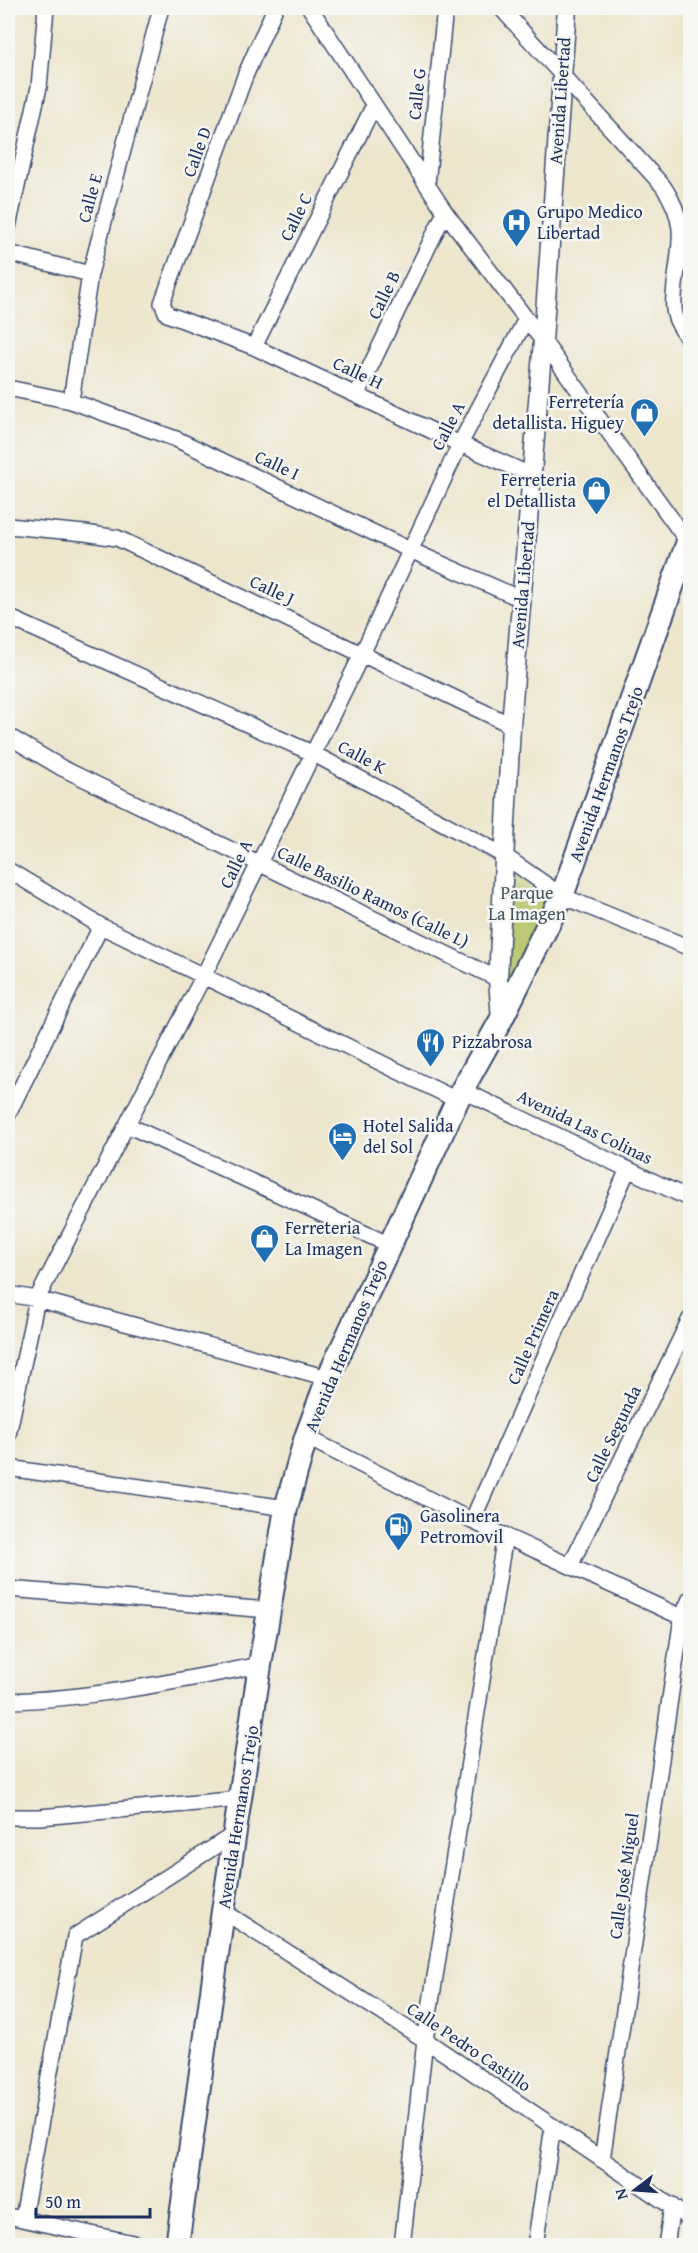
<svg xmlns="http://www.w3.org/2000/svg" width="698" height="2253" viewBox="0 0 698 2253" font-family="'Gentium Book Plus',serif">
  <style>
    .green { fill: #b6c467; stroke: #687a62; stroke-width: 1.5 }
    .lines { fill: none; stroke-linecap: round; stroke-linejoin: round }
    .minor-casing { stroke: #3a4a6f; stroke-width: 18 }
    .tertiary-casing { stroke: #3a4a6f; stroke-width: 21 }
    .primary-casing { stroke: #3a4a6f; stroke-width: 26 }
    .minor { stroke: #fff; stroke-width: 15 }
    .tertiary { stroke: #fff; stroke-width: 18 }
    .primary { stroke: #fff; stroke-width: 22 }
    .labels { text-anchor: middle; stroke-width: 5; stroke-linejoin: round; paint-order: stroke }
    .street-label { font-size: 18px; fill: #1b2f5e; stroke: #f6f6f2 }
    .poi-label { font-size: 18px; fill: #1b2f5e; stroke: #f6f6f2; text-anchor: start }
    .park-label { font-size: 18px; fill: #425460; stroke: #f6f6f2 }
  </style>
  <rect width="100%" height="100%" fill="#f6f6f2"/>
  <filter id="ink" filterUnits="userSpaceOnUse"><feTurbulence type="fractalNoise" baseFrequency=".0167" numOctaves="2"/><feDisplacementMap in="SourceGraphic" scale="12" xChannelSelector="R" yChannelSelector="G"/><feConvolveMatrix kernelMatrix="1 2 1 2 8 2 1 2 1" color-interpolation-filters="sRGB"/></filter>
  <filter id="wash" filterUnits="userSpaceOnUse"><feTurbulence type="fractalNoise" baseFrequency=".008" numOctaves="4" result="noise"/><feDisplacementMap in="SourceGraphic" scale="24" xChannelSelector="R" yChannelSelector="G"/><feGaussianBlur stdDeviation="1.35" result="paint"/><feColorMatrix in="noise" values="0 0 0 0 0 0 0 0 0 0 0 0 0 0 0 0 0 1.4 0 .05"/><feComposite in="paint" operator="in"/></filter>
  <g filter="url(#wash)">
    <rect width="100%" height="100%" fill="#ede6cd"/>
    <!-- green -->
    <path class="green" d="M 503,855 L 562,896 L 501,1020 Z"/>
  </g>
  <g filter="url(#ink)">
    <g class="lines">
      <defs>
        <path id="minor" d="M 275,8 L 245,76 L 162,303 L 167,314 L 254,347 L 460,444 L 533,476
          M 310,8 L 445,212 L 543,341 L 688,542
          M 501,8 L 663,186 C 688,223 680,243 675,285 C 674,296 672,307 676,318 C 679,326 685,334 690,342
          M 427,184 L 445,8
          M 8,227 L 39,87 L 46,8
          M 8,253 L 90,274
          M 254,347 L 374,105
          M 8,388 L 71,401 L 176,439 L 410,550 L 521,599
          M 357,394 L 445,212
          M 71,401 L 90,274 L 161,8
          M 8,526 L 85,533 L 117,538 L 511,725
          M 8,617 L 312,753 L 503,855 L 562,896 L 690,948
          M 8,736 L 62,768 L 498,979
          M 8,870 L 101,926 L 457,1100
          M 462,1090 L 690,1199
          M 8,1114 L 101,926
          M 127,1125 L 390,1245
          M 8,1294 L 37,1299 L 328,1378
          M 8,1435 L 37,1299 L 204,975 L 362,654 L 460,444 L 526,319
          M 306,1437 L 472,1521 L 690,1621
          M 8,1468 L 286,1508
          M 472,1521 L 628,1169
          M 570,1566 L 690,1319
          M 8,1589 L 270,1610
          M 8,1701 C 93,1699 177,1681 260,1665
          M 8,1817 L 40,1817 L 241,1799
          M 223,1911 L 425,2040 L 690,2219
          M 602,2160 L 682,1617 L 690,1599
          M 8,2216 L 147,2246
          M 23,2218 L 75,1936 L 236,1833
          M 402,2246 L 425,2040 L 505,1535
          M 535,2246 L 553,2126
          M 666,2246 L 672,2206"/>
        <path id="tertiary" d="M 501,1020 L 498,979 L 511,725 L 543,341 L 567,8"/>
        <path id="primary" d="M 177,2246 L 223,1911 L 260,1665 L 286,1508 L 306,1437 L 328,1378 L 462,1090 L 501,1020 L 562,896 L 690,536"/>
      </defs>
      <!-- minor casing -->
      <use href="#minor" class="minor-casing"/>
      <!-- tertiary casing -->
      <use href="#tertiary" class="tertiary-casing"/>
      <!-- primary casing -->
      <use href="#primary" class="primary-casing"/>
      <!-- minor -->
      <use href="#minor" class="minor"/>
      <!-- tertiary -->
      <use href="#tertiary" class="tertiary"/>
      <!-- primary -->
      <use href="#primary" class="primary"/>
    </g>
  </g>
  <!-- icons -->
  <defs>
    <symbol id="hospital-pin" viewBox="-11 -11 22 30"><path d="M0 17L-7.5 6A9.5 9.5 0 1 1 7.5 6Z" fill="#1f6fb2" stroke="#f6f6f2"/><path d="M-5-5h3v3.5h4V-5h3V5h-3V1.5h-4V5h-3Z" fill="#fff"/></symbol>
    <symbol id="shop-pin" viewBox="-11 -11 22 30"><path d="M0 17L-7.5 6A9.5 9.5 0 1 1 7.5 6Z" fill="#1f6fb2" stroke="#f6f6f2"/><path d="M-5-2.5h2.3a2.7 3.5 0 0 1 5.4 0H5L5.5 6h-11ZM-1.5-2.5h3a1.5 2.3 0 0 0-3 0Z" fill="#fff"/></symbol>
    <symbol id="restaurant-pin" viewBox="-11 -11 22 30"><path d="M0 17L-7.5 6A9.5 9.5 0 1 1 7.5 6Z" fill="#1f6fb2" stroke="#f6f6f2"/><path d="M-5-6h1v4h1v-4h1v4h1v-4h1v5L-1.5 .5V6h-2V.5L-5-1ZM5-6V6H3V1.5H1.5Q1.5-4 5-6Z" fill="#fff"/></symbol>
    <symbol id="hotel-pin" viewBox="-11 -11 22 30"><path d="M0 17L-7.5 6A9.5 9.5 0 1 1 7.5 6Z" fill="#1f6fb2" stroke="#f6f6f2"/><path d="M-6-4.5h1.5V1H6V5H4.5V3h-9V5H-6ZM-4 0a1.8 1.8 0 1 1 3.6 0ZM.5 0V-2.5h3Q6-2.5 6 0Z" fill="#fff"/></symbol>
    <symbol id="fuel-pin" viewBox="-11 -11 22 30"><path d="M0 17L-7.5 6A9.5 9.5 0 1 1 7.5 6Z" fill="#1f6fb2" stroke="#f6f6f2"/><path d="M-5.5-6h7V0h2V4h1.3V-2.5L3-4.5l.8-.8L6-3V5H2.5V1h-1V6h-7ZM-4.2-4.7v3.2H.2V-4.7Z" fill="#fff"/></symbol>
  </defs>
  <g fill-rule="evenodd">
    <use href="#hospital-pin" x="500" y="206" width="33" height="45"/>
    <use href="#shop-pin" x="628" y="396" width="33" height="45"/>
    <use href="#shop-pin" x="580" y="474" width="33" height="45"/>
    <use href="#restaurant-pin" x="414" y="1026" width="33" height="45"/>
    <use href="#hotel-pin" x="326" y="1120" width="33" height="45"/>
    <use href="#shop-pin" x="248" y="1222" width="33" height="45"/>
    <use href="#fuel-pin" x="382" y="1510" width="33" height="45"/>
  </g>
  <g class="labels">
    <!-- street labels -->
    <g class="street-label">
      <text transform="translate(417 94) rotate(-84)" y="6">Calle G</text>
      <text transform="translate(560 101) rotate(-86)" y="6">Avenida Libertad</text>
      <text transform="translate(197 152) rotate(-70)" y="6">Calle D</text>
      <text transform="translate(90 198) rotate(-75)" y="6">Calle E</text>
      <text transform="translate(296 217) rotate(-64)" y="6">Calle C</text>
      <text transform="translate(384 295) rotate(-64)" y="6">Calle B</text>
      <text transform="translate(358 373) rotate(25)" y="6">Calle H</text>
      <text transform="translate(448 426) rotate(-63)" y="6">Calle A</text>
      <text transform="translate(277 465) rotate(25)" y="6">Calle I</text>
      <text transform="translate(523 585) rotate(-85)" y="6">Avenida Libertad</text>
      <text transform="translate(272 590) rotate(25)" y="6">Calle J</text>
      <text transform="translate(362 757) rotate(28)" y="6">Calle K</text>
      <text transform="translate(606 774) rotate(-70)" y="6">Avenida Hermanos Trejo</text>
      <text transform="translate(236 864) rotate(-64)" y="6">Calle A</text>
      <text transform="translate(373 897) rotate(26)" y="6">Calle Basilio Ramos (Calle L)</text>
      <text transform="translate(585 1127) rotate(26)" y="6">Avenida Las Colinas</text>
      <text transform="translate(533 1337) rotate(-66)" y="6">Calle Primera</text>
      <text transform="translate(346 1346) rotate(-67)" y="6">Avenida Hermanos Trejo</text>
      <text transform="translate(613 1434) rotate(-64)" y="6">Calle Segunda</text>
      <text transform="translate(238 1817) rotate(-81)" y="6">Avenida Hermanos Trejo</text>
      <text transform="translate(624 1876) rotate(-82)" y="6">Calle José Miguel</text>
      <text transform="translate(469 2047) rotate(34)" y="6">Calle Pedro Castillo</text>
    </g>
    <!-- poi labels -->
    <g class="poi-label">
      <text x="537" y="218">Grupo Medico<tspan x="537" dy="21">Libertad</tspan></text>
      <text x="624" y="408" text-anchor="end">Ferretería<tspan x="624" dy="21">detallista. Higuey</tspan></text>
      <text x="576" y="486" text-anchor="end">Ferreteria<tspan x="576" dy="21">el Detallista</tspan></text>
      <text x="452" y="1048">Pizzabrosa</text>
      <text x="363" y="1132">Hotel Salida<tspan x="363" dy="21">del Sol</tspan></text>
      <text x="285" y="1234">Ferreteria<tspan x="285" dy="21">La Imagen</tspan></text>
      <text x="420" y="1522">Gasolinera<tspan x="420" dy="21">Petromovil</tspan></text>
    </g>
    <!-- park labels -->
    <g class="park-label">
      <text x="527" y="899">Parque<tspan x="527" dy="21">La Imagen</tspan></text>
    </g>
  </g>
  <!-- margin -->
  <rect width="698" height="2253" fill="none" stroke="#f6f6f2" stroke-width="30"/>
  <!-- north arrow -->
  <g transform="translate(635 2190) rotate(253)" stroke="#f6f6f2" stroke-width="4.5" paint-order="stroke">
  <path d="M0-4.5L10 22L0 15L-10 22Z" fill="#1b2f5e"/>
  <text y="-9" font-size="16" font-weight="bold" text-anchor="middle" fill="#1b2f5e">N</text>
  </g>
  <!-- scale -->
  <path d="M36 2208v9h114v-9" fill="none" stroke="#1b2f5e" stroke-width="3"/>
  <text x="45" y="2208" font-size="18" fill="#1b2f5e" stroke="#f6f6f2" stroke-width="4.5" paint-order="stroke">50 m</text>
</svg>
